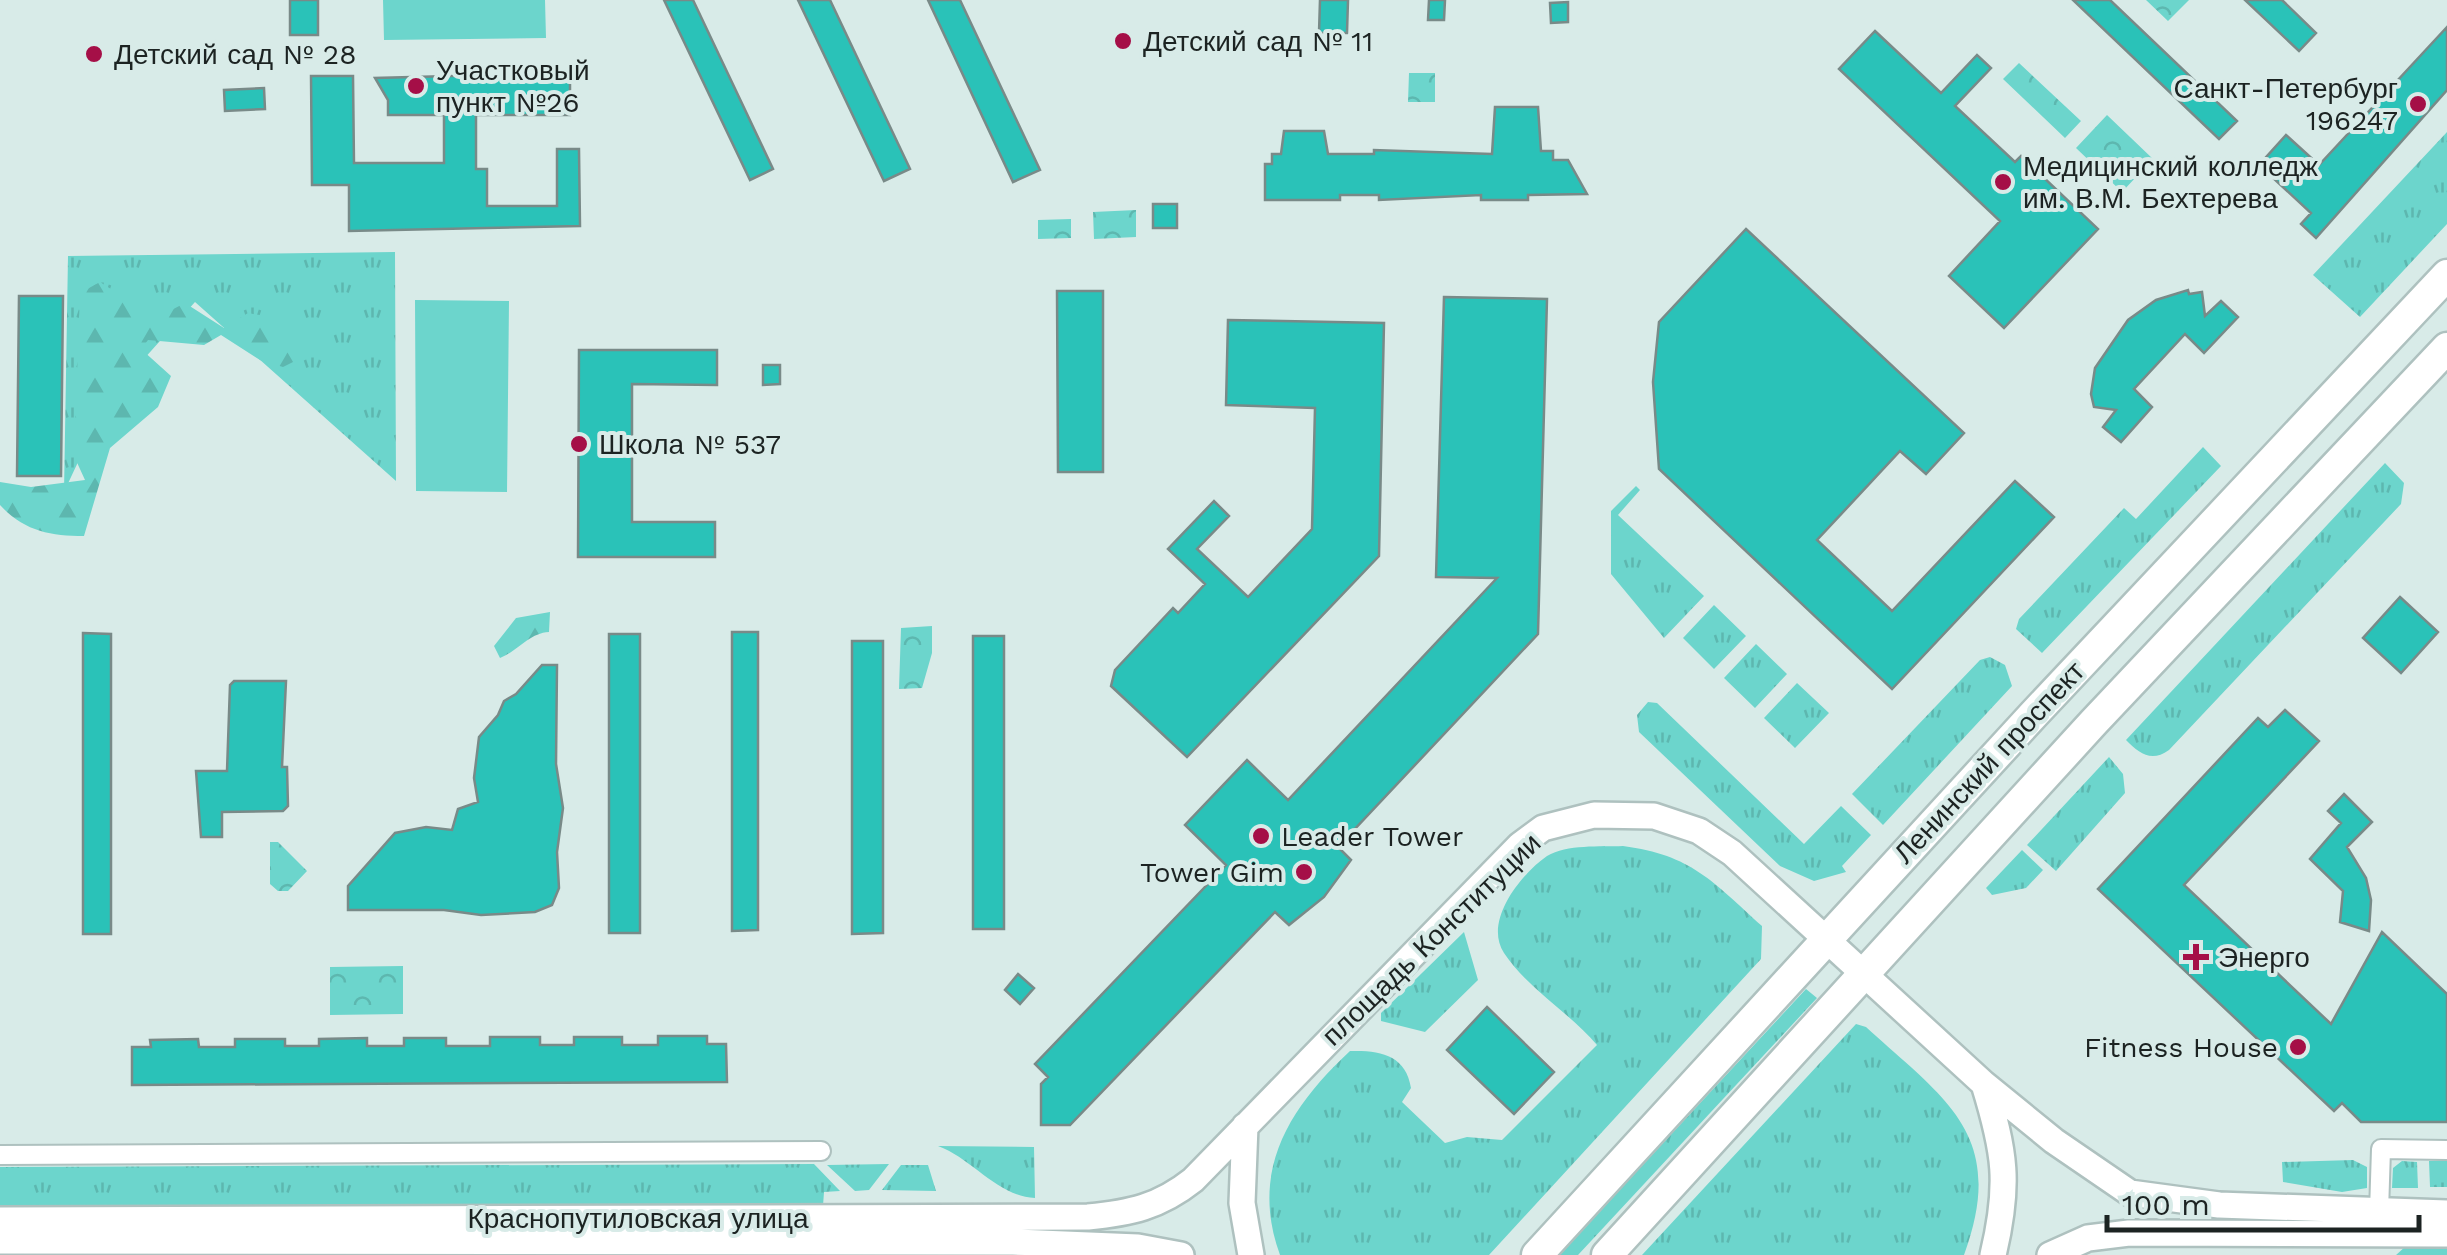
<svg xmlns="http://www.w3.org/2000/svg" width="2447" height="1255" viewBox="0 0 2447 1255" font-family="'Work Sans',sans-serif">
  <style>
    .grass { fill: url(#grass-tufts) }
    .forest { fill: url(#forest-firs) }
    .park { fill: url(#park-crowns) }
    .pitch { fill: #6cd5cc }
    .building { fill: #2ac2b8; stroke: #798a88; stroke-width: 2.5 }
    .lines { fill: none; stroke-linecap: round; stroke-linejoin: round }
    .minor-casing { stroke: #aec1bf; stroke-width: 22 }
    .secondary-casing { stroke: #aec1bf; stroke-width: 30 }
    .primary-casing { stroke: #aec1bf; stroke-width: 35 }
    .minor { stroke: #fff; stroke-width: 18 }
    .secondary { stroke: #fff; stroke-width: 25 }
    .primary { stroke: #fff; stroke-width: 30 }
    .poi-dot { fill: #a50f47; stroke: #d8ebe8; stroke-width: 4 }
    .labels { text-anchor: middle; stroke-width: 8; stroke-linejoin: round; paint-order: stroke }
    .poi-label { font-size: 28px; fill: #1c2322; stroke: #d8ebe8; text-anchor: start }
    .street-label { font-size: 28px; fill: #1c2322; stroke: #d8ebe8 }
  </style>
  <defs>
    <pattern id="grass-tufts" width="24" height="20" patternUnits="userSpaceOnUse" patternTransform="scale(2.5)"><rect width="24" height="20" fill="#6cd5cc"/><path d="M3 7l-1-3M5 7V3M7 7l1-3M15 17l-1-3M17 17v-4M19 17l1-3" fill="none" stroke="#5db7af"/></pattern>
    <pattern id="forest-firs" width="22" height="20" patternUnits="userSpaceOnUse" patternTransform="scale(2.5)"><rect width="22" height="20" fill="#6cd5cc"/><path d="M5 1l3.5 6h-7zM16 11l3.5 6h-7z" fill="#5db7af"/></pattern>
    <pattern id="park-crowns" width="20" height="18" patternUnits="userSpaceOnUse" patternTransform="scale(2.5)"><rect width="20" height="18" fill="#6cd5cc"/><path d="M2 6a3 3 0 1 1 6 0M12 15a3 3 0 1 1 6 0" fill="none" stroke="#5db7af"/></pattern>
  </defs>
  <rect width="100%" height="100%" fill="#d8ebe8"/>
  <!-- grass -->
  <path class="grass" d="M 2447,132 L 2447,224 L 2360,317 L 2313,275 Z
    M 395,252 L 396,481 L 195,302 L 107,400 L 64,492 L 68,256 Z
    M 2203,447 L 2221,466 L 2042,653 L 2016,629 L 2019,619 L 2124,508 L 2136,519 Z
    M 2385,463 L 2404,483 L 2401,504 L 2169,750 C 2151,763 2139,753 2126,740 Z
    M 1636,486 L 1640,490 L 1618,515 L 1704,596 L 1664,638 L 1611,574 L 1611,511 Z
    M 1714,605 L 1746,636 L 1714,669 L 1683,638 Z
    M 1756,644 L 1787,674 L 1755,708 L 1724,678 Z
    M 1990,657 L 2005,665 L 2012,686 L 1883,825 L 1852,794 L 1980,660 Z
    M 1797,683 L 1829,713 L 1795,748 L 1764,718 Z
    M 1648,702 L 1657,703 L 1804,844 L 1841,806 L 1871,835 L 1842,866 L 1846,872 L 1814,881 L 1780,866 L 1639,732 L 1637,715 Z
    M 2109,757 L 2123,774 L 2125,793 L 2056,871 L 2027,845 Z
    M 1623,846 C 1692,855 1713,882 1762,926 L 1761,959 L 1489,1255 L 1280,1255 C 1249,1170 1290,1107 1350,1051 C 1380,1050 1406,1055 1411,1088 L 1402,1102 L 1445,1143 L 1467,1137 L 1502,1140 L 1597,1045 C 1570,1013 1527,988 1504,953 C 1483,921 1521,874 1547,856 C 1567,844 1600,847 1623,846 Z
    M 2022,850 L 2043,870 L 2026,888 L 1992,895 L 1986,888 Z
    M 1464,932 L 1478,980 L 1425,1032 L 1381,1021 L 1381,1013 Z
    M 1806,989 L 1817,998 L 1578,1255 L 1559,1255 Z
    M 1856,1024 L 1866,1027 C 1946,1100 2008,1135 1964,1255 L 1642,1255 Z
    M 938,1146 L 1034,1147 L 1035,1198 C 997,1196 973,1159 938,1146 Z
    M 2353,1160 L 2367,1167 L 2367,1188 L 2342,1192 L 2283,1182 L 2282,1162 Z
    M 2447,1160 L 2447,1187 L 2430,1187 L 2429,1161 Z
    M 2402,1161 L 2417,1162 L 2418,1188 L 2392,1188 L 2393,1168 Z
    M 814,1164 L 840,1191 L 824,1192 L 823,1206 L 0,1209 L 0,1167 Z
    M 889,1164 L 869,1190 L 855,1191 L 827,1165 Z
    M 901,1165 L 928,1165 L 936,1191 L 882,1190 Z
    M 2406,1246 L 2447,1247 L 2447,1255 L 2396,1255 Z
    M 816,1251 L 817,1255 L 0,1254 Z"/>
  <!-- forest -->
  <path class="forest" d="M 100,282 L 156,318 L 185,303 L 224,328 L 248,313 L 282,319 L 293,329 L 293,362 L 283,367 L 260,360 L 221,335 L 204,345 L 148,340 L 141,349 L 171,376 L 158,407 L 110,448 L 84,536 C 50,536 24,531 0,505 L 0,482 L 31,487 L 85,480 L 74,456 L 80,293 Z
    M 550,612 L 549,632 C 529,633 518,651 500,658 L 494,646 L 516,618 Z"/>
  <!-- park -->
  <path class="park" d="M 2146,0 L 2189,0 L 2168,21 Z
    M 2019,63 L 2081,121 L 2065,138 L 2003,79 Z
    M 1409,73 L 1435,73 L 1435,102 L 1408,102 Z
    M 2107,115 L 2153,159 L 2122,192 L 2076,148 Z
    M 1136,210 L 1136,237 L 1094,239 L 1093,212 Z
    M 1071,219 L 1071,238 L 1038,239 L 1038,220 Z
    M 932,626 L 932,653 L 922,688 L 899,689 L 901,628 Z
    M 270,842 L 278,842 L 307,871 L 288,891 L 278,891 L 270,884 Z
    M 403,966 L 403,1014 L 330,1015 L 330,967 Z"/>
  <!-- pitch -->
  <path class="pitch" d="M 383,0 L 545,0 L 546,38 L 384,40 Z
    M 415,300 L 509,301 L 507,492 L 416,491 Z"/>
  <!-- building -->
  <path class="building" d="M 290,0 L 318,0 L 318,35 L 290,35 Z
    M 664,0 L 693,0 L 773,169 L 750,180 Z
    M 798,0 L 830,0 L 910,169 L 884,181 Z
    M 928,0 L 960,0 L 1040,170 L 1013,182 Z
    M 1320,0 L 1348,0 L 1347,33 L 1319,33 Z
    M 1429,0 L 1445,0 L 1444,20 L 1428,20 Z
    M 2073,0 L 2110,0 L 2237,121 L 2219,139 Z
    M 2245,0 L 2282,0 L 2316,33 L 2299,51 Z
    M 1568,2 L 1568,22 L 1551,23 L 1550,3 Z
    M 2447,27 L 2447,90 L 2316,238 L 2301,224 L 2311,213 L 2259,165 L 2286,135 L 2319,165 Z
    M 1875,31 L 1941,93 L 1977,55 L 1991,68 L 1955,106 L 2015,162 L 2021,156 L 2098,229 L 2004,328 L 1949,276 L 2000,221 L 1839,69 Z
    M 570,73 L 570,115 L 476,115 L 476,169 L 487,169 L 487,206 L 557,206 L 557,149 L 579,149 L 580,226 L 349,231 L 349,185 L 312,185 L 311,76 L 353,76 L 354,163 L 444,163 L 444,115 L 388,115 L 388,100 L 375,78 Z
    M 264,88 L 265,109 L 225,111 L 224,90 Z
    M 1495,107 L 1538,107 L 1541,151 L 1553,151 L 1553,160 L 1568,160 L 1587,194 L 1528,195 L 1528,200 L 1481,200 L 1481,195 L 1379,200 L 1379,195 L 1340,195 L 1340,200 L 1265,200 L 1265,164 L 1272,164 L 1272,154 L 1281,154 L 1284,131 L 1324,131 L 1328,154 L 1374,154 L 1374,150 L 1492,154 Z
    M 1153,204 L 1177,204 L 1177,228 L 1153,228 Z
    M 1746,229 L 1964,433 L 1926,474 L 1900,451 L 1817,540 L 1892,611 L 2015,481 L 2054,517 L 1892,689 L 1659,469 L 1653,382 L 1659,322 Z
    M 2188,290 L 2189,294 L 2202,292 L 2205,316 L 2221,301 L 2238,317 L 2204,353 L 2185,334 L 2134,389 L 2152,407 L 2121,442 L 2103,427 L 2116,410 L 2094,407 L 2091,394 L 2095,368 L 2128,320 L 2156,300 Z
    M 1057,291 L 1103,291 L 1103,472 L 1058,472 Z
    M 19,296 L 63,296 L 61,476 L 17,476 Z
    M 1444,297 L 1547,299 L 1538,634 L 1338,847 L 1351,860 L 1324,897 L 1289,925 L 1275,912 L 1070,1125 L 1041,1125 L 1041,1084 L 1048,1077 L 1035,1064 L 1226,865 L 1185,825 L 1247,760 L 1288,800 L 1497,578 L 1436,577 Z
    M 1228,320 L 1384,323 L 1379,556 L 1187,757 L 1111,686 L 1115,670 L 1173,608 L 1178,613 L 1205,584 L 1168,549 L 1214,501 L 1229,516 L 1197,549 L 1248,597 L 1312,529 L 1315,408 L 1226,405 Z
    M 579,350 L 717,350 L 717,385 L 632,384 L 632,522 L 715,522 L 715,557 L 578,557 Z
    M 763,365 L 780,365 L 780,384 L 763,385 Z
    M 2400,597 L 2438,632 L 2401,673 L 2363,638 Z
    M 732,632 L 758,632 L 758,930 L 732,931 Z
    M 83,633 L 111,634 L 111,934 L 83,934 Z
    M 609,634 L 640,634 L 640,933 L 609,933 Z
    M 973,636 L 1004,636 L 1004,929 L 973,929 Z
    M 852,641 L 883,641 L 883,933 L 852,934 Z
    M 542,665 L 557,665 L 556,764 L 563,808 L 557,852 L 559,888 L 552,905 L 535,912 L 481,915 L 444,910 L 348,910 L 348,886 L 395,833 L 426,827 L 452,830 L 458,809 L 478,802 L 474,778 L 479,737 L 498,715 L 504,701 L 516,694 Z
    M 234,681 L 286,681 L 282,767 L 287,767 L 288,806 L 283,811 L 222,812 L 222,837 L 201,837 L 196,771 L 227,771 L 230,685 Z
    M 2285,710 L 2319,741 L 2184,885 L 2331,1024 L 2382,932 L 2447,994 L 2447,1122 L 2361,1122 L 2342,1103 L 2334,1111 L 2098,889 L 2258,718 L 2268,727 Z
    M 2344,794 L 2372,822 L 2347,847 L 2366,878 L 2371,900 L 2369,931 L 2340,922 L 2343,891 L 2310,859 L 2341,823 L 2328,811 Z
    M 1018,974 L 1034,988 L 1020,1004 L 1005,990 Z
    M 1487,1007 L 1554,1072 L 1514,1114 L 1447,1050 Z
    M 658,1036 L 707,1036 L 707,1044 L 726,1044 L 727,1082 L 132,1085 L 132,1047 L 151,1047 L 150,1040 L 198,1039 L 199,1047 L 235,1047 L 235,1039 L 285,1039 L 285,1046 L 319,1046 L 319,1039 L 367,1038 L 367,1046 L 404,1046 L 404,1038 L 446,1038 L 446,1046 L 490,1046 L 490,1037 L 540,1037 L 540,1045 L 574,1045 L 574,1037 L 622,1037 L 622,1045 L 658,1045 Z"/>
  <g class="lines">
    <defs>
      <path id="minor" d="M 0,1155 L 821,1151
        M 2379,1212 L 2381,1149 L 2447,1150"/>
      <path id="secondary" d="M 1984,1084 C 2005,1152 2010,1184 1993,1255
        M 1245,1126 L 1242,1203 L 1251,1255
        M 0,1220 L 1088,1217 C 1130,1213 1159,1207 1193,1180 L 1520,845 L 1543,828 L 1594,815 L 1654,816 L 1699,831 L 1732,853 L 1984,1084 L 2054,1141 L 2130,1193 L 2219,1205 L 2447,1213
        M 0,1241 L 1013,1242 L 1138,1247 L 1181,1255
        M 2050,1255 L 2088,1238 L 2129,1233 L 2447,1234"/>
      <path id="primary" d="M 1537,1255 L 2034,714 L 2447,275
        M 1607,1255 L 2093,723 L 2447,348"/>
    </defs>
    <!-- minor casing -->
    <use href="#minor" class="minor-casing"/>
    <!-- secondary casing -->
    <use href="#secondary" class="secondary-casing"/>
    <!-- primary casing -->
    <use href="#primary" class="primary-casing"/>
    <!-- minor -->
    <use href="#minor" class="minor"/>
    <!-- secondary -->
    <use href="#secondary" class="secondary"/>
    <!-- primary -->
    <use href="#primary" class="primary"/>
  </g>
  <!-- markers -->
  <g class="poi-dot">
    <circle cx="1123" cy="41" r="10"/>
    <circle cx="94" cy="54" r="10"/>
    <circle cx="416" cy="86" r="10"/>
    <circle cx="2418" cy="104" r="10"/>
    <circle cx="2003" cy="182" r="10"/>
    <circle cx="579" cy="444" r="10"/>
    <circle cx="1261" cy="836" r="10"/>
    <circle cx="1304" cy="872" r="10"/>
    <path d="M2191 942h10v10h10v10h-10v10h-10v-10h-10v-10h10z"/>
    <circle cx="2298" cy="1047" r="10"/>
  </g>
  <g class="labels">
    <!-- poi labels -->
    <g class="poi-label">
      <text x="1143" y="51">Детский сад № 11</text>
      <text x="114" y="64">Детский сад № 28</text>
      <text x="436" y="80">Участковый<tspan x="436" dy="32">пункт №26</tspan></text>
      <text x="2398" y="98" text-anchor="end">Санкт-Петербург<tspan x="2398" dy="32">196247</tspan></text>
      <text x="2023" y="176">Медицинский колледж<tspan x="2023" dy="32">им. В.М. Бехтерева</tspan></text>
      <text x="599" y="454">Школа № 537</text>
      <text x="1281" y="846">Leader Tower</text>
      <text x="1284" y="882" text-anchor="end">Tower Gim</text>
      <text x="2218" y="967">Энерго</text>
      <text x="2278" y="1057" text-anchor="end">Fitness House</text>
    </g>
    <!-- street labels -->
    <g class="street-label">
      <text transform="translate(1989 762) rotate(-47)" y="10">Ленинский проспект</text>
      <text transform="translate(1431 939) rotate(-44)" y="10">площадь Конституции</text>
      <text x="638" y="1228">Краснопутиловская улица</text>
    </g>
  </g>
  <!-- scale -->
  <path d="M2107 1215v15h312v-15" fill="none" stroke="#1c2322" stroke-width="5"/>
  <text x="2122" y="1215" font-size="30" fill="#1c2322" stroke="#d8ebe8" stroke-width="8" paint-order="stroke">100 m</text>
</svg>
